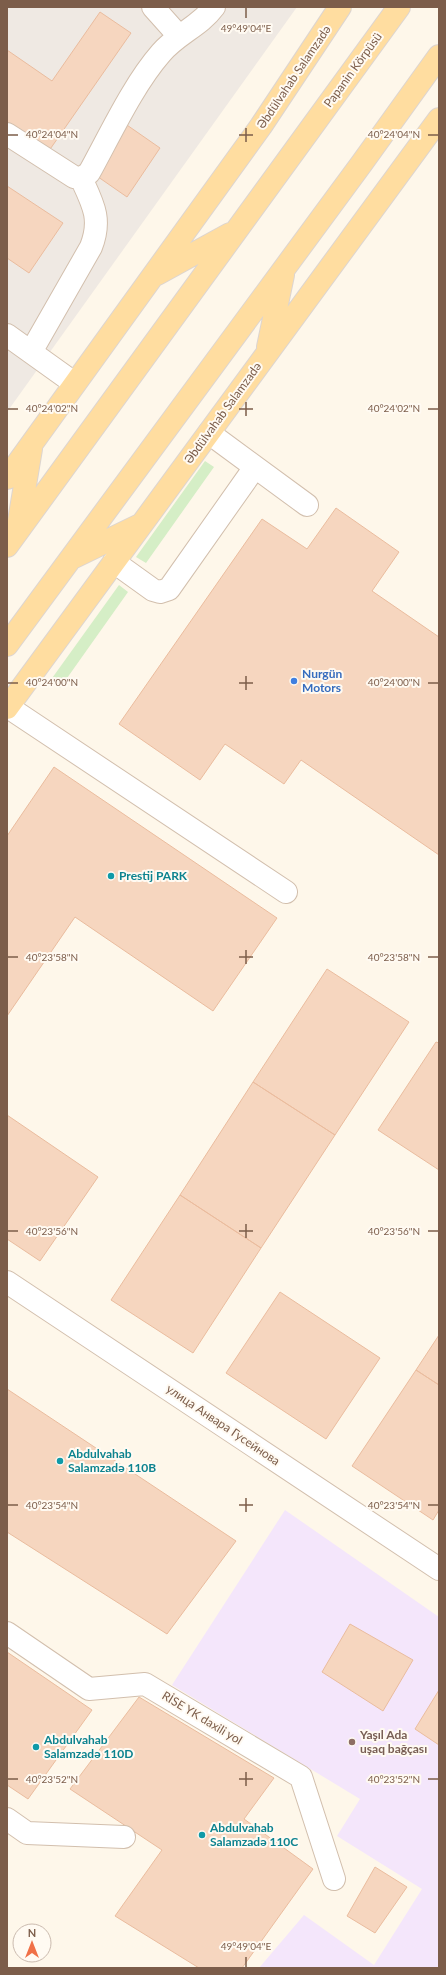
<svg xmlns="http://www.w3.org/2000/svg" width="446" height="1975" viewBox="0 0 446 1975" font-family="Lato,sans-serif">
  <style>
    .industrial { fill: #efe9e3 }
    .education { fill: #f4e6fb }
    .green { fill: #d5eec6 }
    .building { fill: #f6d6bf; stroke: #eabc9e }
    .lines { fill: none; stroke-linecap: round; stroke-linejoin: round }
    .minor-casing { stroke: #d2bfad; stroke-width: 24 }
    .major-casing { stroke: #ddd5d0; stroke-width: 24 }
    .minor { stroke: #fff; stroke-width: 22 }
    .major { stroke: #ffdda0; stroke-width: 22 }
    .ticks { fill: none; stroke: #7c5d4a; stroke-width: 1.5 }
    .shop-dot { fill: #3f7fe0; stroke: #fffaf2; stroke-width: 1.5 }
    .culture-dot { fill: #0f9aa8; stroke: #fffaf2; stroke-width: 1.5 }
    .education-dot { fill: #8d6e63; stroke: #fffaf2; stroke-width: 1.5 }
    .labels { text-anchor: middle; stroke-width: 4; stroke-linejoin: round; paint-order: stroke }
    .street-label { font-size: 12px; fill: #7c5d4a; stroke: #fffaf2 }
    .shop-label { font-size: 12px; font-weight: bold; fill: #366cbe; stroke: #fffaf2; text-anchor: start }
    .culture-label { font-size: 12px; font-weight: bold; fill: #0d838f; stroke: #fffaf2; text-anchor: start }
    .education-label { font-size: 12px; font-weight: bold; fill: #785e54; stroke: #fffaf2; text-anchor: start }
    .ticks-label { font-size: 10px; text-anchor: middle; fill: #7c5d4a; stroke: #fffaf2; stroke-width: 4; stroke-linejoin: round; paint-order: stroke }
  </style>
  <rect width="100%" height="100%" fill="#fef7ea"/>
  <!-- industrial -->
  <path class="industrial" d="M 7,7 L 297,7 L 7,412 Z"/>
  <!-- education -->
  <path class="education" d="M 285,1510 L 439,1617 L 439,1968 L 259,1968 L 304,1915 L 374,1965 L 422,1889 L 337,1836 L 360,1799 L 172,1685 Z"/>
  <!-- green -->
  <path class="green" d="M 205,461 L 214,467 L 146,563 L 136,557 Z
    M 119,585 L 128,592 L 60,688 L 50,681 Z"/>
  <!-- building -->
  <path class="building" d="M 100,12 L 131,33 L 46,155 L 7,128 L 7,50 L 52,81 Z
    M 124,123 L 160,148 L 127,197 L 91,172 Z
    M 7,186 L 63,223 L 29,273 L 7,258 Z
    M 336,508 L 399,552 L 372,591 L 439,637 L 439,855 L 301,760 L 284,784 L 225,744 L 200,780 L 119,724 L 262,519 L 307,549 Z
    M 54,767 L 277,918 L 213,1011 L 75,917 L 7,1016 L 7,836 Z
    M 327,969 L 409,1022 L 335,1135 L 253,1082 Z
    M 436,1042 L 439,1043 L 439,1170 L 378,1130 Z
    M 253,1082 L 335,1135 L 261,1248 L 180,1195 Z
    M 7,1115 L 98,1177 L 40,1261 L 7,1239 Z
    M 180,1195 L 261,1248 L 193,1353 L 111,1300 Z
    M 280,1292 L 380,1358 L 326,1439 L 226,1373 Z
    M 439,1335 L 439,1385 L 416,1370 Z
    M 416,1370 L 439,1385 L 439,1510 L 433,1520 L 352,1466 Z
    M 7,1389 L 236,1541 L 167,1634 L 7,1532 Z
    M 350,1624 L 413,1660 L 383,1711 L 322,1672 Z
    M 7,1652 L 92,1710 L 28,1799 L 7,1785 Z
    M 439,1690 L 439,1745 L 415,1729 Z
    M 139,1697 L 274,1778 L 244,1819 L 313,1869 L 242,1968 L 199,1968 L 115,1916 L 162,1850 L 70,1789 Z
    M 375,1867 L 407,1887 L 375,1933 L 347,1916 Z"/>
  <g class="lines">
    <defs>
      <path id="minor" d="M 153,7 L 178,35
        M 7,134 L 74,177 L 81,178 L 89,173 C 110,135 133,85 161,53 C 177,34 200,26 214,7
        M 7,335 L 74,383
        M 31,352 L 91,247 C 102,219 93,204 81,178
        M 209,433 L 307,505
        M 114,562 L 153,590 L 160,592 L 169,589 L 255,467
        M 8,707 L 286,892
        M 7,1282 L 439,1569
        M 7,1633 L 89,1689 L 145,1684 L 301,1777 L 334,1879
        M 7,1819 L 27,1833 L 124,1837"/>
      <path id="major" d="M 157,274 L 230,234
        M 268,347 L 283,275
        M 7,478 L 261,126 L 340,7
        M 18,527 L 31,449
        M 7,546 L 399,7
        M 74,557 L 140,525
        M 7,645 L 362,163 L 439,56
        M 7,708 L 439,119"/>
    </defs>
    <!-- minor casing -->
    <use href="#minor" class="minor-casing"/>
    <!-- major casing -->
    <use href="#major" class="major-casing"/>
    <!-- minor -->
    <use href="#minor" class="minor"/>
    <!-- major -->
    <use href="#major" class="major"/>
  </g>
  <!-- ticks -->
  <path class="ticks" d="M 246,8 L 246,18M 246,128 L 246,142M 8,135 L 18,135M 239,135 L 253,135M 428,135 L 438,135M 246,402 L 246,416M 8,409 L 18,409M 239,409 L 253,409M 428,409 L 438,409M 246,676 L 246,690M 8,683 L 18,683M 239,683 L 253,683M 428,683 L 438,683M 246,950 L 246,964M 8,957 L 18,957M 239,957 L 253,957M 428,957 L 438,957M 246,1224 L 246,1238M 8,1231 L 18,1231M 239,1231 L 253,1231M 428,1231 L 438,1231M 246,1498 L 246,1512M 8,1505 L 18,1505M 239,1505 L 253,1505M 428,1505 L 438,1505M 246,1772 L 246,1786M 8,1779 L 18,1779M 239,1779 L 253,1779M 428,1779 L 438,1779M 246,1957 L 246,1967"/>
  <!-- markers -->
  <circle class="shop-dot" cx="294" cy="681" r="4"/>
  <g class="culture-dot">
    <circle cx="111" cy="876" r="4"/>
    <circle cx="60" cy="1461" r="4"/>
    <circle cx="36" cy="1747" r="4"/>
    <circle cx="202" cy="1835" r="4"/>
  </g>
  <circle class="education-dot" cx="352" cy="1742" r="4"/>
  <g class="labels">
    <!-- street labels -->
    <g class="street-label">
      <text transform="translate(353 70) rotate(-54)" y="4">Papanin Körpüsü</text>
      <text transform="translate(294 77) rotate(-56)" y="4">Əbdülvahab Salamzadə</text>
      <text transform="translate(223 413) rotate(-54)" y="4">Əbdülvahab Salamzadə</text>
      <text transform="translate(223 1425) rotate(34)" y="4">улица Анвара Гусейнова</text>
      <text transform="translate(202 1718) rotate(31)" y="4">RİSE YK daxili yol</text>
    </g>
    <!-- shop labels -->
    <g class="shop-label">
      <text x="302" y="678">Nurgün<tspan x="302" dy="14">Motors</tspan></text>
    </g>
    <!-- culture labels -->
    <g class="culture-label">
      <text x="119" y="880">Prestij PARK</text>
      <text x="68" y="1458">Abdulvahab<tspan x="68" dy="14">Salamzadə 110B</tspan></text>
      <text x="44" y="1744">Abdulvahab<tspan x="44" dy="14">Salamzadə 110D</tspan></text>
      <text x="210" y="1832">Abdulvahab<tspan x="210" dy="14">Salamzadə 110C</tspan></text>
    </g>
    <!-- education labels -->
    <g class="education-label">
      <text x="360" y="1739">Yaşıl Ada<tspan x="360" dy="14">uşaq bağçası</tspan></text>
    </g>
  </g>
  <g class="ticks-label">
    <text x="246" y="32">49°49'04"E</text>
    <text x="52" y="138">40°24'04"N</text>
    <text x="394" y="138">40°24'04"N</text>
    <text x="52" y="412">40°24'02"N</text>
    <text x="394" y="412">40°24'02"N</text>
    <text x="52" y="686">40°24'00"N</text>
    <text x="394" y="686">40°24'00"N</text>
    <text x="52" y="961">40°23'58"N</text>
    <text x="394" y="961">40°23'58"N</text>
    <text x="52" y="1235">40°23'56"N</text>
    <text x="394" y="1235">40°23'56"N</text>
    <text x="52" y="1509">40°23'54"N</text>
    <text x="394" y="1509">40°23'54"N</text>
    <text x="52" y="1783">40°23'52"N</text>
    <text x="394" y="1783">40°23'52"N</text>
    <text x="246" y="1950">49°49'04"E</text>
  </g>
  <!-- border -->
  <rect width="446" height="1975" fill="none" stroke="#7c5d4a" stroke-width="16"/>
  <!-- north arrow -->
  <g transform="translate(32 1943)"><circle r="19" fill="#fffaf2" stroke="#cbbbaf"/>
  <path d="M0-3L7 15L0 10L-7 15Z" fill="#f07047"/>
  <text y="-6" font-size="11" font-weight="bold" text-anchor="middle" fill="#7c5d4a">N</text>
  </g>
</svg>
